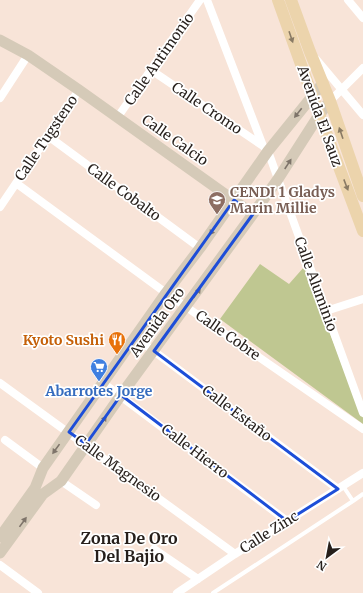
<svg xmlns="http://www.w3.org/2000/svg" width="363" height="593" viewBox="0 0 363 593" font-family="Merriweather,serif">
  <style>
    .green { fill: #bfc791 }
    .lines { fill: none; stroke-linecap: round; stroke-linejoin: round }
    .service { stroke: #fff; stroke-width: 4 }
    .minor { stroke: #fff; stroke-width: 8 }
    .secondary { stroke: #d5cab8; stroke-width: 11 }
    .primary { stroke: #ecd4ac; stroke-width: 12 }
    .oneway { fill: #897a64 }
    .oneway2 { fill: #7e746a }
    .marked { fill: none; stroke: #1d4ed8; stroke-width: 3; stroke-linejoin: round }
    .labels { text-anchor: middle; stroke-width: 3.5; stroke-linejoin: round; paint-order: stroke }
    .street-label { font-size: 14px; fill: #261f1b; stroke: #fff }
    .education-label { font-size: 14px; font-weight: bold; fill: #785e54; stroke: #fff; text-anchor: start }
    .food-label { font-size: 14px; font-weight: bold; fill: #c56008; stroke: #fff; text-anchor: end }
    .shop-label { font-size: 14px; font-weight: bold; fill: #366cbe; stroke: #fff }
    .quarter-label { font-size: 16px; font-weight: bold; fill: #261f1b; stroke: #fff }
  </style>
  <rect width="100%" height="100%" fill="#f8e4d8"/>
  <!-- green -->
  <path class="green" d="M 260,264 L 289,284 L 304,267 L 363,418 L 363,424 L 220,319 Z"/>
  <g class="lines">
    <!-- service -->
    <path class="service" d="M 353,501 L 363,494
      M 213,593 L 353,501 L 343,486"/>
    <!-- minor -->
    <path class="minor" d="M 207,0 L 263,146 L 268,151 L 278,179 L 363,413
      M 348,0 L 363,18
      M 316,59 L 363,115
      M 151,70 L 263,146
      M 0,98 L 28,55
      M 330,101 L 363,68
      M 117,118 L 200,0
      M 48,136 L 200,248
      M 16,183 L 166,293 L 363,429
      M 0,207 L 79,90
      M 326,311 L 363,299
      M 135,337 L 338,489
      M 0,383 L 235,554
      M 103,383 L 287,521
      M 5,440 L 43,468
      M 61,481 L 96,505
      M 154,549 L 198,579
      M 0,565 L 38,593
      M 177,593 L 235,554 L 363,473"/>
    <!-- secondary -->
    <path class="secondary" d="M 0,40 L 28,55 L 79,90 L 253,214
      M 0,537 L 35,488 L 43,468 L 166,293 L 200,248 L 268,151 L 323,83
      M 0,553 L 43,494 L 61,481 L 121,395 L 253,214 L 278,179 L 319,115 L 330,101"/>
    <!-- primary -->
    <path class="primary" d="M 278,0 L 312,95 L 363,231
      M 291,0 L 310,52 L 330,101 L 363,196"/>
  </g>
  <!-- one-way arrows -->
  <defs><path id="oneway-solid" d="M-6-.8H1V-3.2L6.5 0L1 3.2V.8H-6Z"/></defs>
  <g class="oneway">
    <use href="#oneway-solid" transform="translate(291 37) rotate(71)"/>
    <use href="#oneway-solid" transform="translate(341 133) rotate(-109)"/>
    <use href="#oneway-solid" transform="translate(346 185) rotate(69)"/>
  </g>
  <g class="oneway2">
    <use href="#oneway-solid" transform="translate(298 113) rotate(128)"/>
    <use href="#oneway-solid" transform="translate(288 164) rotate(-57)"/>
    <use href="#oneway-solid" transform="translate(213 230) rotate(125)"/>
    <use href="#oneway-solid" transform="translate(197 293) rotate(-54)"/>
    <use href="#oneway-solid" transform="translate(103 421) rotate(-55)"/>
    <use href="#oneway-solid" transform="translate(56 449) rotate(126)"/>
    <use href="#oneway-solid" transform="translate(23 522) rotate(-54)"/>
  </g>
  <!-- marked area -->
  <path class="marked" d="M 234,200 L 253,214 L 154,351 L 338,489 L 287,521 L 121,395 L 86,444 L 69,432 Z"/>
  <!-- icons -->
  <defs>
    <symbol id="school-pin" viewBox="-11 -11 22 30"><path d="M0 17L-7.5 6A9.5 9.5 0 1 1 7.5 6Z" fill="#8d6e63" stroke="#fff"/><path d="M0-5L7-2L0 1L-7-2ZM-4 1L0 2.5L4 1V4Q0 6-4 4Z" fill="#fff"/></symbol>
    <symbol id="restaurant-pin" viewBox="-11 -11 22 30"><path d="M0 17L-7.5 6A9.5 9.5 0 1 1 7.5 6Z" fill="#e8710a" stroke="#fff"/><path d="M-5-6h1v4h1v-4h1v4h1v-4h1v5L-1.5 .5V6h-2V.5L-5-1ZM5-6V6H3V1.5H1.5Q1.5-4 5-6Z" fill="#fff"/></symbol>
    <symbol id="supermarket-pin" viewBox="-11 -11 22 30"><path d="M0 17L-7.5 6A9.5 9.5 0 1 1 7.5 6Z" fill="#3f7fe0" stroke="#fff"/><path d="M-6-5.5h2.5l.6 2H6L4.5 2H-2.5L-4.4-4H-6ZM-1.5 3.2a1.3 1.3 0 1 0 .1 0ZM3 3.2a1.3 1.3 0 1 0 .1 0Z" fill="#fff"/></symbol>
  </defs>
  <g fill-rule="evenodd">
    <use href="#school-pin" x="207" y="190" width="20" height="27"/>
    <use href="#restaurant-pin" x="107" y="330" width="20" height="27"/>
    <use href="#supermarket-pin" x="89" y="357" width="20" height="27"/>
  </g>
  <g class="labels">
    <!-- street labels -->
    <g class="street-label">
      <text transform="translate(159 59) rotate(-55)" y="5">Calle Antimonio</text>
      <text transform="translate(207 108) rotate(34)" y="5">Calle Cromo</text>
      <text transform="translate(320 116) rotate(70)" y="5">Avenida El Sauz</text>
      <text transform="translate(46 138) rotate(-56)" y="5">Calle Tugsteno</text>
      <text transform="translate(175 140) rotate(35)" y="5">Calle Calcio</text>
      <text transform="translate(124 192) rotate(36)" y="5">Calle Cobalto</text>
      <text transform="translate(316 284) rotate(70)" y="5">Calle Aluminio</text>
      <text transform="translate(157 322) rotate(-54)" y="5">Avenida Oro</text>
      <text transform="translate(228 335) rotate(35)" y="5">Calle Cobre</text>
      <text transform="translate(237 413) rotate(37)" y="5">Calle Estaño</text>
      <text transform="translate(195 451) rotate(37)" y="5">Calle Hierro</text>
      <text transform="translate(118 468) rotate(36)" y="5">Calle Magnesio</text>
      <text transform="translate(269 532) rotate(-32)" y="5">Calle Zinc</text>
    </g>
    <!-- education labels -->
    <g class="education-label">
      <text x="230" y="197">CENDI 1 Gladys<tspan x="230" dy="16">Marin Millie</tspan></text>
    </g>
    <!-- food labels -->
    <g class="food-label">
      <text x="104" y="345">Kyoto Sushi</text>
    </g>
    <!-- shop labels -->
    <g class="shop-label">
      <text x="99" y="396">Abarrotes Jorge</text>
    </g>
    <!-- quarter labels -->
    <g class="quarter-label">
      <text x="129" y="544">Zona De Oro<tspan x="129" dy="18">Del Bajio</tspan></text>
    </g>
  </g>
  <!-- north arrow -->
  <g transform="translate(327 557) rotate(212)" stroke="#ffffff" stroke-width="3" paint-order="stroke">
  <path d="M0-3L7 15L0 10L-7 15Z" fill="#261f1b"/>
  <text y="-6" font-size="11" font-weight="bold" text-anchor="middle" fill="#261f1b">N</text>
  </g>
</svg>
